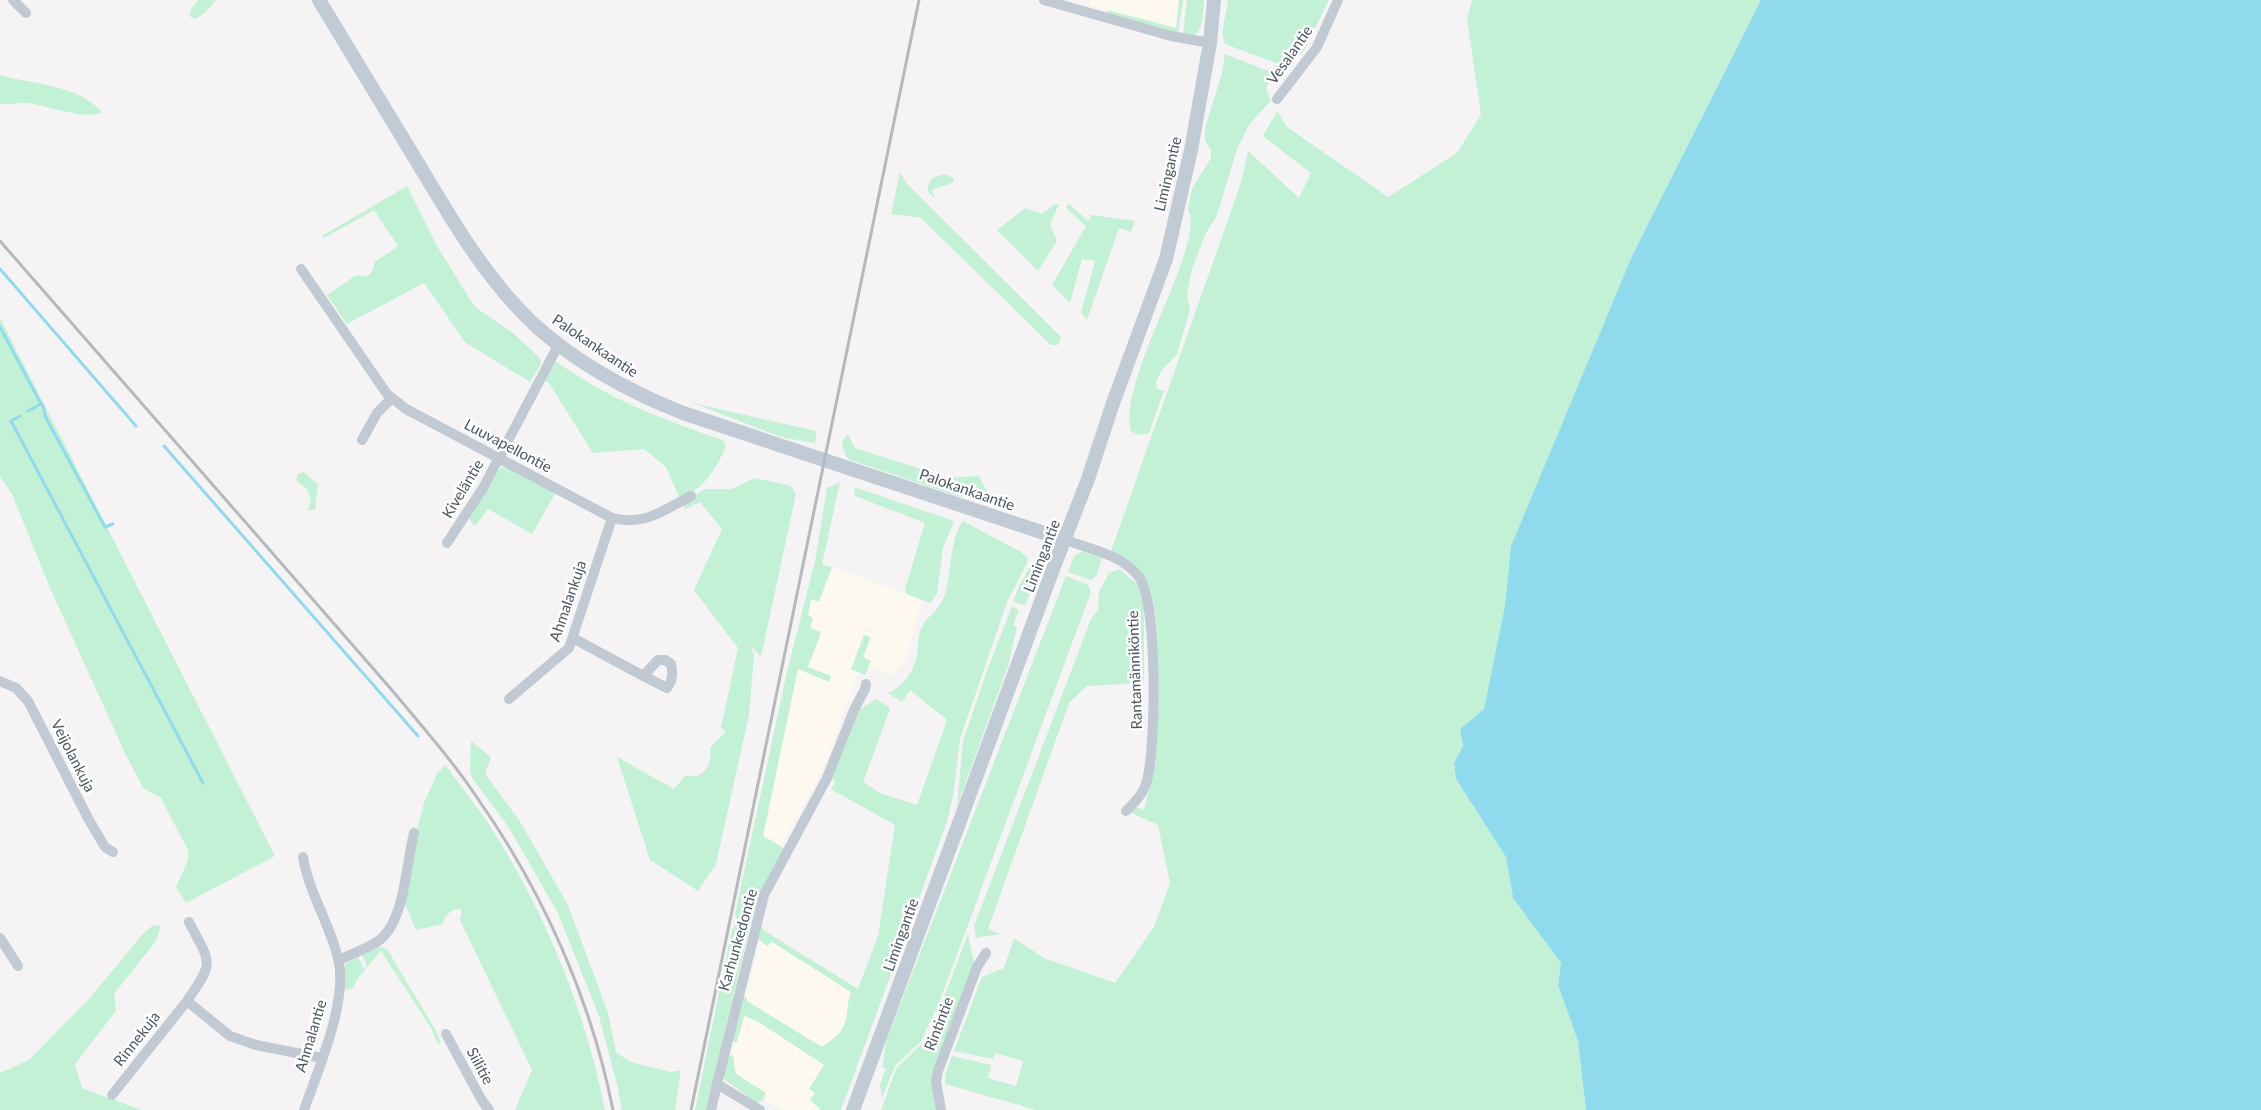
<svg xmlns="http://www.w3.org/2000/svg" width="2261" height="1110" viewBox="0 0 2261 1110" font-family="Lato,sans-serif">
  <style>
    .commercial { fill: #fdf9ef }
    .green { fill: #c3f1d5 }
    .water { fill: #90daee }
    .lines { fill: none; stroke-linecap: round; stroke-linejoin: round }
    .stream { stroke: #90daee; stroke-width: 3 }
    .minor { stroke: #c1cad2; stroke-width: 10 }
    .secondary { stroke: #c1cbd6; stroke-width: 14 }
    .rail { stroke: #b5b8bd; stroke-width: 3 }
    .labels { text-anchor: middle; stroke-width: 5; stroke-linejoin: round; paint-order: stroke }
    .street-label { font-size: 15px; fill: #4a5661; stroke: #fff }
  </style>
  <rect width="100%" height="100%" fill="#f5f3f3"/>
  <!-- commercial -->
  <path class="commercial" d="M 1091,0 L 1179,0 L 1176,29 L 1089,5 Z
    M 819,562 L 922,600 L 907,658 L 893,675 L 861,664 L 824,767 L 781,846 L 763,837 Z
    M 763,930 L 872,998 L 828,1110 L 782,1110 L 727,1076 Z"/>
  <!-- green -->
  <path class="green" d="M 198,0 L 216,0 L 206,12 L 195,19 L 189,16 L 191,9 Z
    M 1179,0 L 1183,0 L 1178,34 L 1110,15 L 1107,10 L 1176,28 Z
    M 1187,0 L 1204,0 C 1203,12 1204,28 1194,36 L 1183,34 Z
    M 1228,0 L 1329,0 L 1304,51 L 1284,66 L 1225,44 C 1219,31 1227,15 1228,0 Z
    M 1472,0 L 1761,0 L 1632,256 L 1511,546 L 1505,606 L 1484,709 L 1460,729 L 1463,746 L 1454,763 L 1456,779 L 1506,857 L 1513,898 L 1561,963 L 1558,985 L 1578,1041 L 1586,1110 L 1036,1110 L 945,1084 L 946,1073 L 952,1056 L 991,1065 L 988,1078 L 1016,1086 L 1023,1061 L 995,1053 L 993,1059 L 954,1051 L 982,977 L 1004,968 L 1014,938 L 1044,958 L 1115,983 L 1154,927 L 1170,883 L 1158,825 L 1129,812 L 1136,807 L 1144,810 C 1157,766 1166,624 1148,583 C 1142,569 1123,559 1111,551 L 1241,183 L 1248,151 L 1299,198 L 1311,173 L 1263,136 L 1277,111 L 1287,127 L 1388,197 L 1457,153 L 1481,115 L 1467,19 Z
    M 1225,54 L 1268,71 L 1276,78 L 1268,84 L 1266,90 L 1271,100 L 1249,125 L 1237,149 L 1217,215 L 1205,235 L 1192,269 L 1187,294 L 1190,310 L 1177,354 L 1162,370 L 1156,382 L 1157,389 L 1164,391 L 1149,433 L 1138,435 L 1131,431 C 1117,378 1207,245 1188,209 L 1192,189 L 1211,158 L 1211,150 L 1205,140 L 1205,128 L 1222,73 Z
    M 0,75 C 34,85 77,84 102,112 C 86,121 46,105 28,103 C 19,102 9,105 0,104 Z
    M 900,172 L 907,184 L 1061,337 L 1058,345 L 1051,345 L 921,218 L 891,214 Z
    M 944,174 L 952,177 L 954,182 L 932,190 L 935,199 L 927,190 L 931,179 Z
    M 407,186 L 437,246 L 471,301 L 478,309 L 514,334 L 540,358 L 541,364 L 530,382 L 465,342 L 424,283 L 347,324 L 327,295 L 355,276 L 367,276 L 372,272 L 375,262 L 398,246 L 374,210 L 324,238 L 322,236 Z
    M 1068,203 L 1088,221 L 1092,215 L 1135,221 L 1131,232 L 1119,228 L 1087,320 L 1081,313 L 1095,261 L 1082,259 L 1070,303 L 1052,285 L 1086,226 L 1066,208 Z
    M 1059,204 L 1050,225 L 1057,241 L 1038,271 L 997,230 L 1026,208 L 1042,214 L 1053,205 Z
    M 0,318 L 275,856 L 186,903 L 176,887 L 188,860 L 188,850 L 161,798 L 143,788 L 125,753 L 50,588 L 12,494 L 0,477 Z
    M 557,362 C 608,399 664,420 723,440 L 726,446 C 716,469 705,488 680,499 L 666,467 L 644,449 L 593,453 L 549,383 L 545,381 L 554,364 Z
    M 693,403 L 816,431 L 816,441 L 814,443 L 781,437 Z
    M 848,434 L 855,448 L 949,478 L 979,476 L 987,491 L 960,497 L 848,459 C 843,449 838,442 848,434 Z
    M 509,467 L 556,492 L 532,534 L 488,509 L 475,526 L 471,522 L 469,517 L 496,473 L 501,468 Z
    M 304,472 L 318,485 L 315,510 L 307,510 L 311,502 L 308,490 L 296,480 L 298,474 Z
    M 755,478 L 791,486 L 796,494 L 761,657 L 750,645 L 754,655 L 749,715 L 716,864 L 698,891 L 650,860 L 617,757 L 674,789 L 686,775 C 704,781 713,763 710,748 L 726,731 L 721,728 L 738,648 L 694,590 L 722,529 L 700,502 L 685,509 L 682,503 L 705,489 L 731,489 Z
    M 840,482 L 822,564 L 832,567 L 819,602 L 811,599 L 808,615 L 813,619 L 810,628 L 821,632 L 808,667 L 831,676 L 829,682 L 798,669 L 763,836 L 784,848 L 760,895 L 751,922 L 706,1110 L 695,1110 L 732,929 C 737,925 738,920 735,914 L 787,672 L 815,561 L 827,488 Z
    M 857,488 L 954,521 L 943,548 L 937,593 L 931,603 L 906,594 L 905,589 L 925,523 L 855,496 L 854,489 Z
    M 963,521 L 1021,552 L 1028,558 L 1027,563 L 1007,602 L 960,739 L 953,796 L 947,822 L 841,1110 L 819,1110 L 819,1108 L 810,1100 L 815,1093 L 809,1089 L 824,1065 L 757,1021 L 744,1016 L 737,1042 L 734,1042 L 731,1038 L 743,996 L 747,998 L 747,1001 L 822,1047 C 828,1041 836,1039 841,1031 C 849,1019 846,1005 851,992 L 772,942 L 767,946 L 756,937 L 761,927 L 763,927 L 763,930 L 858,989 L 878,936 L 895,825 L 831,789 L 835,782 L 832,778 L 859,710 L 876,699 L 888,706 L 890,709 L 863,782 L 880,793 L 917,805 L 947,720 L 910,690 L 902,702 L 888,693 C 903,687 914,671 917,655 C 919,645 917,634 923,625 C 930,614 941,608 945,594 C 951,574 950,537 963,521 Z
    M 1083,551 L 1091,552 L 1102,558 L 1097,575 L 1091,580 L 1068,572 L 1074,556 Z
    M 1035,565 L 1041,567 L 1025,605 L 1013,602 L 1018,588 L 1030,566 Z
    M 1119,569 L 1139,585 L 1144,604 L 1144,683 L 1087,686 L 1069,703 L 988,929 L 1001,934 L 976,938 L 974,926 L 1091,619 L 1098,610 L 1099,592 L 1109,573 Z
    M 1066,576 L 1088,585 L 1091,592 L 939,1003 L 921,1041 L 895,1066 L 882,1098 L 880,1084 L 886,1068 L 882,1067 L 887,1039 Z
    M 1012,606 L 1019,611 L 1013,625 L 1017,627 L 1008,666 L 957,806 L 963,741 L 987,671 Z
    M 864,635 L 871,637 L 863,657 L 871,661 L 865,675 L 851,669 Z
    M 471,741 L 491,757 L 485,774 L 519,820 L 568,905 L 608,1013 L 616,1052 L 630,1062 L 671,1072 L 681,1070 L 675,1110 L 622,1110 L 617,1084 L 599,1016 L 557,911 L 509,828 L 473,779 L 470,772 Z
    M 445,765 C 467,793 488,821 506,852 C 553,931 587,1020 605,1110 L 515,1110 L 532,1070 L 460,920 L 462,910 C 453,907 445,915 443,924 L 416,930 L 405,904 L 412,850 L 424,803 L 437,774 Z
    M 157,925 L 161,926 L 156,941 L 114,994 L 116,1011 L 75,1064 L 82,1088 L 141,1110 L 0,1110 L 0,1073 L 29,1060 L 89,999 L 142,935 L 152,926 Z
    M 968,934 L 974,963 L 935,1070 L 937,1110 L 881,1110 L 897,1067 L 923,1043 L 932,1029 Z
    M 379,946 L 387,949 L 435,1029 L 441,1043 L 438,1044 L 431,1028 L 381,951 L 358,978 L 353,988 L 346,990 L 344,988 L 344,969 L 347,962 L 358,957 L 364,969 L 367,966 L 362,955 Z
    M 730,1055 L 734,1056 L 734,1066 L 736,1074 L 766,1093 L 763,1100 L 757,1103 L 725,1080 L 723,1076 L 727,1057 Z"/>
  <!-- water -->
  <path class="water" d="M 1761,0 L 2261,0 L 2261,1110 L 1586,1110 L 1578,1041 L 1558,985 L 1561,963 L 1513,898 L 1506,857 L 1456,779 L 1454,763 L 1463,746 L 1460,729 L 1484,709 L 1505,606 L 1511,546 L 1632,256 Z"/>
  <g class="lines">
    <!-- stream -->
    <path class="stream" d="M 0,269 L 136,426
      M 0,327 L 41,404 L 43,406 L 46,418 L 105,527 L 113,524
      M 28,411 L 41,404
      M 20,416 L 11,421 L 203,783
      M 164,446 L 418,736"/>
    <!-- minor -->
    <path class="minor" d="M 13,0 L 26,13
      M 1044,0 L 1171,36 L 1210,43
      M 1277,99 L 1317,47 L 1338,0
      M 301,269 L 387,394 L 406,409 L 612,518 C 645,526 662,511 691,496
      M 362,440 L 377,413 L 392,398
      M 1065,540 C 1088,548 1123,555 1139,577 C 1158,602 1156,747 1147,780 C 1144,793 1136,801 1126,811
      M 447,543 L 483,488 L 559,344
      M 573,638 C 604,655 635,672 667,688 C 673,680 673,673 671,664 L 665,660 L 658,660 L 643,676
      M 0,681 L 16,688 L 28,701 L 89,820 L 105,847 L 113,852
      M 509,699 L 569,648 L 612,518
      M 303,857 C 309,893 329,922 338,958 C 349,999 318,1070 304,1110
      M 189,922 C 211,965 215,960 187,1001 L 230,1036 L 256,1045 L 322,1058
      M 0,938 L 18,966
      M 339,960 C 352,954 369,948 381,939 C 405,918 406,864 414,833
      M 446,1034 L 481,1099 L 489,1110
      M 112,1095 L 187,1001
      M 711,1110 L 717,1084
      M 760,1110 L 717,1084 L 764,895 L 827,778 L 854,710 L 865,689 L 866,684
      M 941,1110 L 936,1082 L 938,1071 L 977,967 L 986,953"/>
    <!-- secondary -->
    <path class="secondary" d="M 319,0 C 352,55 386,110 419,165 C 454,223 487,281 537,327 C 580,365 630,392 683,413 L 1065,540
      M 853,1110 L 1053,569 L 1088,479 L 1113,403 L 1166,259 L 1191,150 L 1210,43 L 1214,0"/>
    <!-- rail -->
    <path class="rail" d="M 0,241 L 391,689 C 421,725 452,760 478,799 C 543,892 591,999 613,1110
      M 691,1110 L 919,0"/>
  </g>
  <g class="labels">
    <!-- street labels -->
    <g class="street-label">
      <text transform="translate(1290 55) rotate(-55)" y="5">Vesalantie</text>
      <text transform="translate(1168 174) rotate(-77)" y="5">Limingantie</text>
      <text transform="translate(595 346) rotate(34)" y="5">Palokankaantie</text>
      <text transform="translate(508 446) rotate(28)" y="5">Luuvapellontie</text>
      <text transform="translate(463 489) rotate(-59)" y="5">Kiveläntie</text>
      <text transform="translate(967 490) rotate(19)" y="5">Palokankaantie</text>
      <text transform="translate(1042 556) rotate(-69)" y="5">Limingantie</text>
      <text transform="translate(568 601) rotate(-71)" y="5">Ahmalankuja</text>
      <text transform="translate(1135 670) rotate(-92)" y="5">Rantamänniköntie</text>
      <text transform="translate(73 756) rotate(63)" y="5">Veijolankuja</text>
      <text transform="translate(901 935) rotate(-70)" y="5">Limingantie</text>
      <text transform="translate(738 940) rotate(-74)" y="5">Karhunkedontie</text>
      <text transform="translate(939 1024) rotate(-69)" y="5">Rintintie</text>
      <text transform="translate(311 1036) rotate(-73)" y="5">Ahmalantie</text>
      <text transform="translate(137 1039) rotate(-52)" y="5">Rinnekuja</text>
      <text transform="translate(480 1066) rotate(62)" y="5">Siilitie</text>
    </g>
  </g>
</svg>
